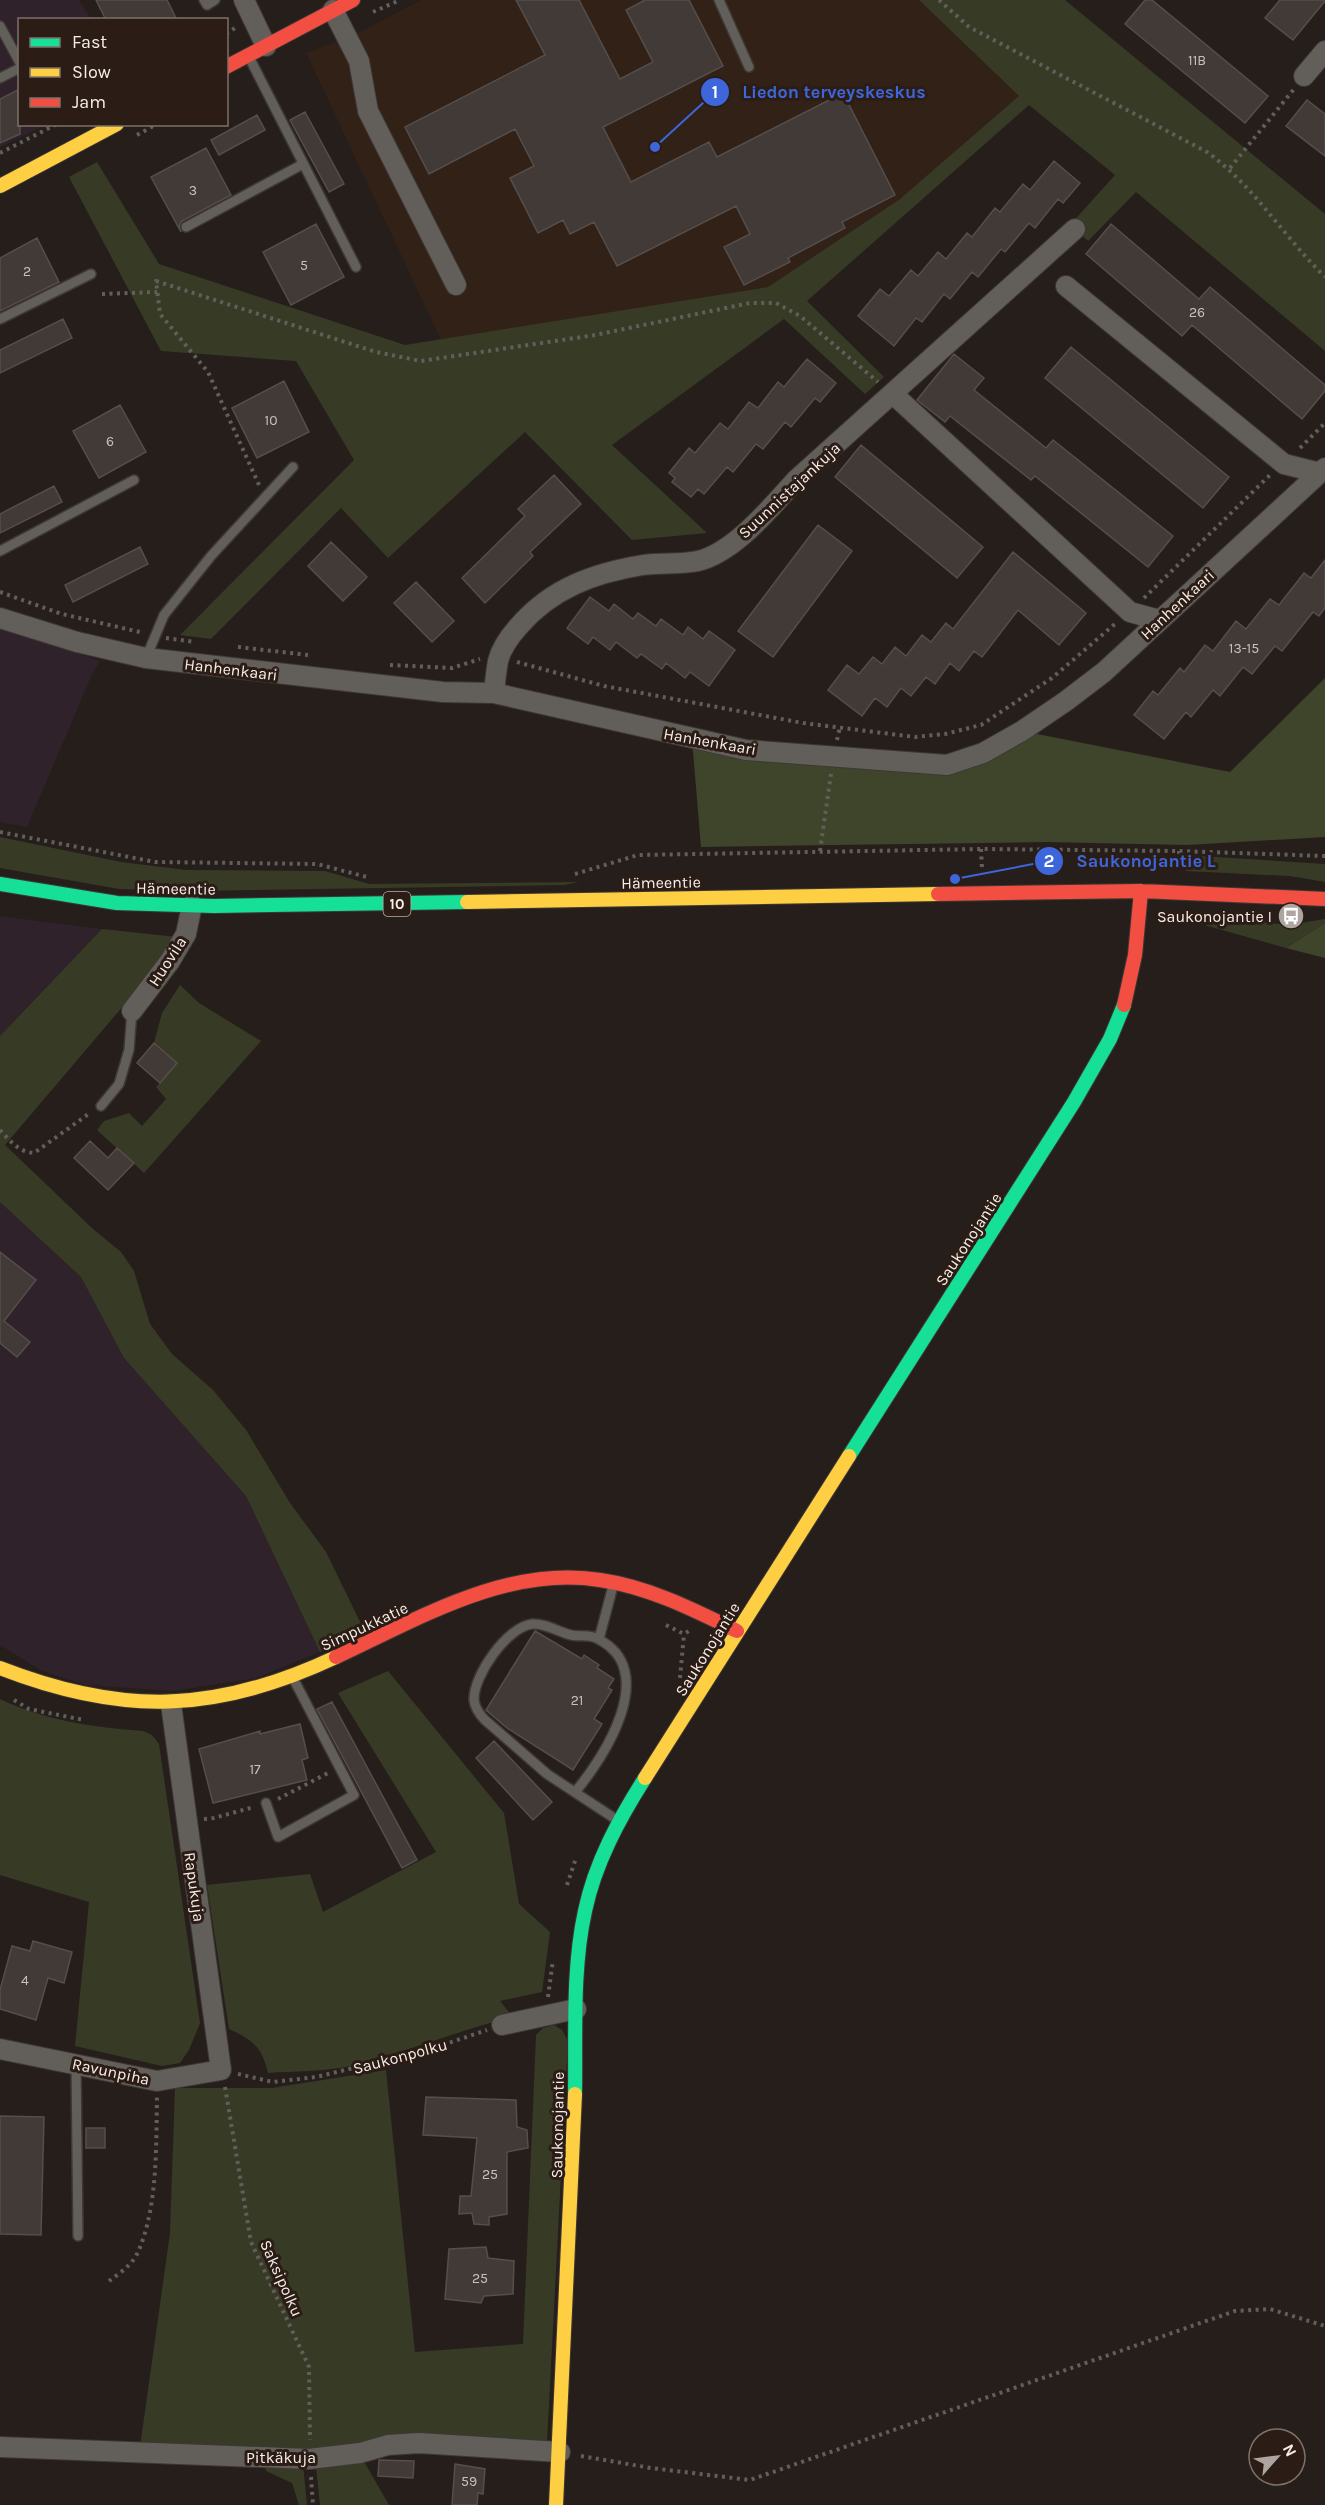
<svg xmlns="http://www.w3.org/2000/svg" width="1325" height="2505" viewBox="0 0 1325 2505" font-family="Karla,sans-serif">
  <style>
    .commercial { fill: #30222b }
    .built { fill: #322117 }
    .green { fill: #373b25 }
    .forest { fill: #3f452a }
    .building { fill: #423a37; stroke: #554e4b; stroke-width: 1.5 }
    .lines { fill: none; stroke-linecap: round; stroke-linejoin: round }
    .lane-casing { stroke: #3e3835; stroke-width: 12 }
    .street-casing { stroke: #3e3835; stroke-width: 22 }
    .fast-casing { stroke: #3e3835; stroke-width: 16 }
    .slow-casing { stroke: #3e3835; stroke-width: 16 }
    .jam-casing { stroke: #3e3835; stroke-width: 16 }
    .path { stroke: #625f5b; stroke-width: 4; stroke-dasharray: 3 4.5; stroke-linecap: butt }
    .lane { stroke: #625f5a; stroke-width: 9 }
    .street { stroke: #625f5a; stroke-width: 20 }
    .fast { stroke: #16e098; stroke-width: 14 }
    .slow { stroke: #ffcf43; stroke-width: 14 }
    .jam { stroke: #f24e42; stroke-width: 14 }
    .labels { text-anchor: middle; stroke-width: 6; stroke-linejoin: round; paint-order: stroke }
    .number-label { font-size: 14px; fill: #cac1bc }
    .shield { fill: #2b1d16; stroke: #baafaa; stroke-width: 1.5 }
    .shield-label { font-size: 15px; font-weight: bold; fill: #f8eee9 }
    .street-label { font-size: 16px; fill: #f8eee9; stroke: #2b1d16 }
    .poi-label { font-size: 16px; fill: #f8eee9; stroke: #2b1d16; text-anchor: end }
    .leader { fill: none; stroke: #3e66db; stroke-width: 2 }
    .callout-dot { fill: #3e66db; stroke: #2b1d16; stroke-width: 2 }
    .mark-label { font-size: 18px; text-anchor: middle; font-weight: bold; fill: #fff }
    .callout-label { font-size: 18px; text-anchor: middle; font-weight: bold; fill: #3e66db; stroke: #2b1d16; stroke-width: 6; stroke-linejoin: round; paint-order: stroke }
  </style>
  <rect width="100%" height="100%" fill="#261e1b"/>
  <!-- commercial -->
  <path class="commercial" d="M 0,0 L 79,0 L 91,19 L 20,20 L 20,124 L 46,125 L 0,147 Z
    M 0,627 L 100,661 L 90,679 L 27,827 L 0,822 Z
    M 0,916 L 102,929 L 0,1036 Z
    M 0,1202 L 81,1277 L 124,1358 L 246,1496 L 320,1652 L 256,1678 L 173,1691 L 86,1685 L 42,1671 L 0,1645 Z"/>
  <!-- built -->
  <path class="built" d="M 421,0 L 919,0 L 1019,96 L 900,199 L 768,287 L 441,340 L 306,53 L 356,34 Z"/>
  <!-- green -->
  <path class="green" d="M 919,0 L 1065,0 L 1325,214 L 1325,351 L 1136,192 L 1088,241 L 1070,225 L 1115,175 L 1029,105 L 807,301 L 884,377 L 865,394 L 784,319 L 612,445 L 707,533 L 632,540 L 525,432 L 388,558 L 341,508 L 211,639 L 180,635 L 354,460 L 296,361 L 161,351 L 69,177 L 97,162 L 159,264 L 405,345 L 768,287 L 900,199 L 1019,96 Z
    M 0,837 L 121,862 L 186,870 L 325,871 L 369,884 L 579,882 L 564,885 L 198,891 L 119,889 L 0,868 Z
    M 1184,855 L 1325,864 L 1325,882 L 1290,876 L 1186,871 Z
    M 1325,919 L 1325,923 L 1286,948 L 1197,923 L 1242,920 L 1288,925 Z
    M 102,929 L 177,937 L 124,1005 L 5,1145 L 93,1229 L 121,1252 L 134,1271 L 150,1324 L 172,1354 L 213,1390 L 246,1430 L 290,1503 L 326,1552 L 364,1630 L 320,1652 L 246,1496 L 124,1358 L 81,1277 L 0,1202 L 0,1036 Z
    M 180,985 L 199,1003 L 261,1041 L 144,1173 L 97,1130 L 104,1121 L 129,1113 L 142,1126 L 166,1099 L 156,1087 L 177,1063 L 154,1043 L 162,1013 Z
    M 388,1671 L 504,1813 L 519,1904 L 550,1932 L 542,1992 L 500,2001 L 513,2017 C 458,2030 406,2053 350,2066 C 324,2072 294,2071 268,2073 C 262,2047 253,2040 229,2029 L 207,1885 L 310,1874 L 323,1912 L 436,1852 L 338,1693 Z
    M 0,1699 C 46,1721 93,1727 143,1731 L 152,1735 L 159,1744 L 200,2023 L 189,2050 L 180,2063 L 162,2066 L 75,2046 L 89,1902 L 0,1875 Z
    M 554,2025 L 562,2030 L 568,2041 L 547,2442 L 323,2450 L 140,2447 L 170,2233 L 175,2088 L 272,2088 L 386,2070 L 415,2352 L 523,2344 L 536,2035 L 543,2028 Z
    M 362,2458 L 389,2505 L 320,2505 L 316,2466 Z
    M 265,2464 L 303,2465 L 307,2505 L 299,2505 L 292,2483 L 266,2471 Z"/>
  <!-- forest -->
  <path class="forest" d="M 1325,678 L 1325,837 L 1187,845 L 1046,842 L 701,847 L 692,739 L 947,765 L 1022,731 L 1230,772 Z
    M 1325,923 L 1325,958 L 1286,948 Z"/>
  <!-- building -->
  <path class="building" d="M 96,0 L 167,0 L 177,20 L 106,20 Z
    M 516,0 L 579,0 L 620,79 L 653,62 L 626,10 L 645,0 L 689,0 L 723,66 L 603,127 L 631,182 L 709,142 L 717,157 L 843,93 L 895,195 L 842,222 L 845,228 L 788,258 L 790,262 L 744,285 L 724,247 L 750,234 L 736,206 L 617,266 L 594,222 L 570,234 L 563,220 L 538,233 L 510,178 L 534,166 L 515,129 L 429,174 L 405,127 L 545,55 Z
    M 1145,0 L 1152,0 L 1268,96 L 1245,123 L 1125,24 Z
    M 1280,0 L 1325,0 L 1325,1 L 1293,40 L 1265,18 Z
    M 20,89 L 20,134 L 0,143 L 0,99 Z
    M 1307,100 L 1325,114 L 1325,156 L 1286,126 Z
    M 305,112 L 344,184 L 329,192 L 290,120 Z
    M 257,115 L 265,130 L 219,155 L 211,140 Z
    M 206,148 L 231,195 L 182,221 L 179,226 L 181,232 L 151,177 Z
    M 1054,161 L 1080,183 L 1063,203 L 1058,199 L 1035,228 L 1029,223 L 1005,252 L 1001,249 L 978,277 L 972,272 L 950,299 L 944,294 L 922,322 L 916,318 L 894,346 L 858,316 L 880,289 L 889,296 L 911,270 L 918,276 L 938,252 L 946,259 L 967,233 L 972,237 L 995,208 L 1000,212 L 1023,184 L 1030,190 Z
    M 316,224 L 344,277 L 291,305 L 263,252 Z
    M 1111,224 L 1199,299 L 1210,287 L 1325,385 L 1325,391 L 1302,419 L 1192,325 L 1182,336 L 1086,254 Z
    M 37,238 L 59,282 L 0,311 L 0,258 Z
    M 63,319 L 72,338 L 0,373 L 0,350 Z
    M 1071,347 L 1229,477 L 1203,508 L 1045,378 Z
    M 954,354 L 984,378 L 974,390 L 1046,448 L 1053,440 L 1173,536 L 1148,567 L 1035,476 L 1031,480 L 950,416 L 945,422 L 917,400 Z
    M 807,359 L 836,383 L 820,402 L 815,398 L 791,427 L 785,422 L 763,449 L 756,444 L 733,472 L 727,467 L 704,494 L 698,489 L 691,497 L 672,482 L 675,478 L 669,473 L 689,448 L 695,453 L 720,423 L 728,429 L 749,402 L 758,408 L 778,382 L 784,387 Z
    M 284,381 L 309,432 L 257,458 L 232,408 Z
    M 120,405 L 146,452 L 99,478 L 73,431 Z
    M 861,445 L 983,547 L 957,578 L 835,477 Z
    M 554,475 L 581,504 L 530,552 L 533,556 L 485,603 L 462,578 L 525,516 L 518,509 Z
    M 54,486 L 62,502 L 0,533 L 0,514 Z
    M 818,525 L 852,551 L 773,657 L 738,631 Z
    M 331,542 L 367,577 L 343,601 L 308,566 Z
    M 140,547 L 148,564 L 73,602 L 65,585 Z
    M 1013,552 L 1086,613 L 1059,645 L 1018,610 L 982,657 L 974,651 L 959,671 L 950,663 L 935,684 L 926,677 L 911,696 L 901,688 L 887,707 L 875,698 L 862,716 L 828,690 L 847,665 L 859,674 L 873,657 L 882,664 L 895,647 L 906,656 L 922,635 L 931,642 L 946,623 L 953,629 Z
    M 1325,560 L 1325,608 L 1319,616 L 1313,612 L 1282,651 L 1275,646 L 1252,674 L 1243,667 L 1220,696 L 1213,690 L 1191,717 L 1186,712 L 1164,739 L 1134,715 L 1153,691 L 1158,695 L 1180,668 L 1184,672 L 1205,645 L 1213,651 L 1236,621 L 1246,629 L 1270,599 L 1279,605 L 1304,573 L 1311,578 Z
    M 416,582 L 454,621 L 432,642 L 394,603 Z
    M 590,597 L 609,611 L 614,604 L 633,619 L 638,613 L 656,626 L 661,619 L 683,635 L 688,627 L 703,639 L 709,631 L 735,650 L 709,686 L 690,672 L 685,678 L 666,663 L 662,669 L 641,654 L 637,658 L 616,642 L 610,650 L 593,637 L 588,644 L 567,628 Z
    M 154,1043 L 177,1063 L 160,1083 L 137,1063 Z
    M 90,1141 L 108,1158 L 117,1148 L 134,1163 L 108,1190 L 74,1158 Z
    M 0,1252 L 36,1280 L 4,1321 L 30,1342 L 17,1357 L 0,1343 Z
    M 535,1631 L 582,1659 L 584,1655 L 599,1665 L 597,1668 L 614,1679 L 608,1688 L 612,1690 L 594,1719 L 602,1724 L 573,1770 L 507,1728 L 486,1710 Z
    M 332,1702 L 417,1860 L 402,1868 L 317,1709 Z
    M 300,1724 L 308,1758 L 302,1760 L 307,1780 L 213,1803 L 199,1749 L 260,1731 L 260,1734 Z
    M 494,1741 L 552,1802 L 533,1820 L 476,1758 Z
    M 33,1941 L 72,1952 L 64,1983 L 48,1978 L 36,2020 L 0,2009 L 0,1990 L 12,1946 L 30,1951 Z
    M 426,2097 L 516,2100 L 517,2127 L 527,2130 L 528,2148 L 507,2152 L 507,2214 L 489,2217 L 489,2225 L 474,2224 L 472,2213 L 459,2214 L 460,2196 L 471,2196 L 477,2138 L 423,2135 Z
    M 0,2116 L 44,2117 L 41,2235 L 0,2234 Z
    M 86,2128 L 105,2128 L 105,2148 L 86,2148 Z
    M 486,2247 L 488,2258 L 514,2261 L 513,2294 L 484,2296 L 481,2303 L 445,2299 L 449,2249 Z
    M 379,2460 L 414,2461 L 413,2478 L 378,2476 Z
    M 455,2464 L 485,2469 L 483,2494 L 478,2493 L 477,2505 L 452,2505 Z"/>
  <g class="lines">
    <defs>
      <path id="lane" d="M 204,0 L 207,5 L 215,0
        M 719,0 L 749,67
        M 0,26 L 20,63
        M 249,57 L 356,267
        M 0,78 L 20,68
        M 186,227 L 303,164
        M 0,319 L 91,274
        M 0,551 L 134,480
        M 146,658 L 164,615 L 211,556 L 293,467
        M 101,1106 L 119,1084 L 129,1050 L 132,1011
        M 599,1639 L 613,1586
        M 575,1792 C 605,1757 660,1670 598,1639 C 590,1634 580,1637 571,1635 C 558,1632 546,1623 532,1624 C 507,1627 473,1676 474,1700 C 475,1708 480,1715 485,1720 L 547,1774 L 617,1820
        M 266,1803 L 278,1837 L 354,1795 L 293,1678
        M 76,2064 L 78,2236"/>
      <path id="street" d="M 244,0 L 266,46
        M 333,10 L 359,61 L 368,111 L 456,285
        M 1304,76 L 1325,51
        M 1066,286 L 1284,464 L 1320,473
        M 893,394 L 1130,612 L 1159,620
        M 0,618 L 77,642 L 146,658 L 443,692 L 494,693 L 746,750 L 947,765 L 983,753 L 1022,731 L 1066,701 L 1104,672 L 1325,468
        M 494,693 C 495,683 496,672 498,661 C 501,649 510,636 519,626 C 552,588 594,573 643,565 C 661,562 680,565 698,561 C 735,552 771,507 796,480 L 1075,229
        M 132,1011 L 170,961 L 186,934 L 192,905
        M 502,2025 L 576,2009
        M 0,2049 L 157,2081 L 221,2070 L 171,1704
        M 0,2447 L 309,2459 L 360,2453 L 388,2445 L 419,2443 L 560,2452"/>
      <path id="fast" d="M 0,884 L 117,903 L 214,906 L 467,902
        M 849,1456 L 1074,1102 L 1110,1039 L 1124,1005
        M 575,2094 C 576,2034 572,1970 585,1911 C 595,1863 619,1819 645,1778"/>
      <path id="slow" d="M 0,186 L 117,124
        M 467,902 L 938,894
        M 0,1668 C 123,1716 217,1713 336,1657
        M 645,1778 L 849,1456
        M 556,2505 L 575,2094"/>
      <path id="jam" d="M 226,67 L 353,0
        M 938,894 L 1141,891 L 1325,899
        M 1124,1005 L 1135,955 L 1141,891
        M 336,1657 C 418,1619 507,1565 600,1580 C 649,1587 694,1610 737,1631"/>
    </defs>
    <!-- lane casing -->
    <use href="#lane" class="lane-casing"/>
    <!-- street casing -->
    <use href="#street" class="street-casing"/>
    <!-- fast casing -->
    <use href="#fast" class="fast-casing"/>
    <!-- slow casing -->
    <use href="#slow" class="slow-casing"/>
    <!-- jam casing -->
    <use href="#jam" class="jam-casing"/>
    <!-- path -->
    <path class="path" d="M 939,0 L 969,27 L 1207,152 C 1253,185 1284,237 1325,277
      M 373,12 L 400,0
      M 226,34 L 238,26
      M 137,135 L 157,124
      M 0,153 L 57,124
      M 1230,168 L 1294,89
      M 102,294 L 157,292
      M 1300,448 L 1325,423
      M 259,485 L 208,372 L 160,314 L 156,281 L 376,352 L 421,361 L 595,335 L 750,303 L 776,303 L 800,316 L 878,382
      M 0,592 L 62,614 L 144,633
      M 1144,598 L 1270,475
      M 166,638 L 195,642
      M 238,647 L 308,655
      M 517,662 L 604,686 L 803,723 L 915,737 L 945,734 L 981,725 L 1052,678 L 1116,623
      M 390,665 L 452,668 L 480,659
      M 837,740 L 840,727
      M 0,832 L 155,862 L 317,864 L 367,877
      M 981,849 L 982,869
      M 820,851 L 831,774
      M 1179,851 L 1180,867
      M 575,874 L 638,855 L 981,849 L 1179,851 L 1325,856
      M 0,1130 C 10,1141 19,1152 34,1153 L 90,1113
      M 666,1625 L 684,1634 L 689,1631
      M 680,1678 L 684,1634
      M 14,1700 L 29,1709 L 84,1720
      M 278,1799 L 328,1773
      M 204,1819 L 214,1818 L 254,1807
      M 567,1885 L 576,1858
      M 548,1997 L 553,1960
      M 238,2074 L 273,2082 L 316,2077 L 428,2050 L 487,2030
      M 225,2087 L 251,2242 L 309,2367 L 310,2440
      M 109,2281 C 120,2273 132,2265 138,2252 C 158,2207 156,2145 157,2097
      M 581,2456 L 651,2468 L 750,2480 L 1235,2311 L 1270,2309 L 1325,2326
      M 311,2477 L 313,2505"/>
    <!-- lane -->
    <use href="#lane" class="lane"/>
    <!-- street -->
    <use href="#street" class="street"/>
    <!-- fast -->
    <use href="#fast" class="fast"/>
    <!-- slow -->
    <use href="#slow" class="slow"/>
    <!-- jam -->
    <use href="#jam" class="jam"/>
  </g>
  <!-- icons -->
  <defs>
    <symbol id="bus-disc" viewBox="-11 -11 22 22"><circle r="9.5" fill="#aea5a1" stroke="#2b1d16"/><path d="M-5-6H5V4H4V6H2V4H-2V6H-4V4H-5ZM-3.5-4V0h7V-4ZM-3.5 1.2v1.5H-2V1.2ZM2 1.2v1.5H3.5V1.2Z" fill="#fff"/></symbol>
  </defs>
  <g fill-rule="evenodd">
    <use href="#bus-disc" x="1276" y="901" width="30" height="30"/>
  </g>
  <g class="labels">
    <!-- number labels -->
    <g class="number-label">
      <text x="1197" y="65">11B</text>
      <text x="193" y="195">3</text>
      <text x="304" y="270">5</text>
      <text x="27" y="276">2</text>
      <text x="1197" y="317">26</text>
      <text x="271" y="425">10</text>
      <text x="110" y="446">6</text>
      <text x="1244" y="653">13-15</text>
      <text x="577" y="1705">21</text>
      <text x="255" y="1774">17</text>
      <text x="25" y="1985">4</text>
      <text x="490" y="2179">25</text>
      <text x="480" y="2283">25</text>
      <text x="469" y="2486">59</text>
    </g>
    <!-- shield labels -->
    <rect class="shield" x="383.5" y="892" width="27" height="24" rx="4.5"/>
    <g class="shield-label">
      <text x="397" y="909">10</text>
    </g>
    <!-- street labels -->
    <g class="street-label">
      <text transform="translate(789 490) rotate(-43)" y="6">Suunnistajankuja</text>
      <text transform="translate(1177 604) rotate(-43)" y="6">Hanhenkaari</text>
      <text transform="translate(231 669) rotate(7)" y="6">Hanhenkaari</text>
      <text transform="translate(710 741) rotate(10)" y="6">Hanhenkaari</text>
      <text transform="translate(661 882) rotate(-1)" y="6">Hämeentie</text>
      <text transform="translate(176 888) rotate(1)" y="6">Hämeentie</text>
      <text transform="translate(167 961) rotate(-57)" y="6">Huovila</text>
      <text transform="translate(968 1239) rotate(-57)" y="6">Saukonojantie</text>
      <text transform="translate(364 1626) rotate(-25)" y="6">Simpukkatie</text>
      <text transform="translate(707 1649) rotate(-58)" y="6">Saukonojantie</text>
      <text transform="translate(195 1887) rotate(82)" y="6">Rapukuja</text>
      <text transform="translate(400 2056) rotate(-15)" y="6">Saukonpolku</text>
      <text transform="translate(111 2071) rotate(12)" y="6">Ravunpiha</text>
      <text transform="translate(557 2125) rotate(-89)" y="6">Saukonojantie</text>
      <text transform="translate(282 2278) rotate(66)" y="6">Saksipolku</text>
      <text x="281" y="2463">Pitkäkuja</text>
    </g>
    <!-- poi labels -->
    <g class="poi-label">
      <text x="1272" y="922">Saukonojantie I</text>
    </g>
  </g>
  <!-- callouts -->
  <path class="leader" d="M655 147L715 92M955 879L1049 861"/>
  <g class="callout-dot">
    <circle cx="655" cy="147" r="6"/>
    <circle cx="955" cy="879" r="6"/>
    <circle cx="715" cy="92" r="15"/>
    <circle cx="1049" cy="861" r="15"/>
  </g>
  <g class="mark-label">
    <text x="715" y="98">1</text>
    <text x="1049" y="867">2</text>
  </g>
  <g class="callout-label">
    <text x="834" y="98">Liedon terveyskeskus</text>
    <text x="1146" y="867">Saukonojantie L</text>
  </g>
  <!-- legend -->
  <rect x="18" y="18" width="210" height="108" fill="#2b1d16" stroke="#7d716a" stroke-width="1.5"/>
  <rect x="30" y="38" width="30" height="9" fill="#16e098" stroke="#7d716a" stroke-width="1.5"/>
  <text x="72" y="48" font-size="18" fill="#f8eee9">Fast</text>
  <rect x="30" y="68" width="30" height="9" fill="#ffcf43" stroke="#7d716a" stroke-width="1.5"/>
  <text x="72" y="78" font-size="18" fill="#f8eee9">Slow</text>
  <rect x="30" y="98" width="30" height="9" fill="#f24e42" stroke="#7d716a" stroke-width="1.5"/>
  <text x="72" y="108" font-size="18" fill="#f8eee9">Jam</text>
  <!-- north arrow -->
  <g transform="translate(1277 2457) rotate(62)"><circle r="28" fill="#2b1d16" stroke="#7d716a" stroke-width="1.5"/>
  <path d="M0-4.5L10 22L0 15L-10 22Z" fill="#aea5a1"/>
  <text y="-9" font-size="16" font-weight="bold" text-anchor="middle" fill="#f8eee9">N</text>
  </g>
</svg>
